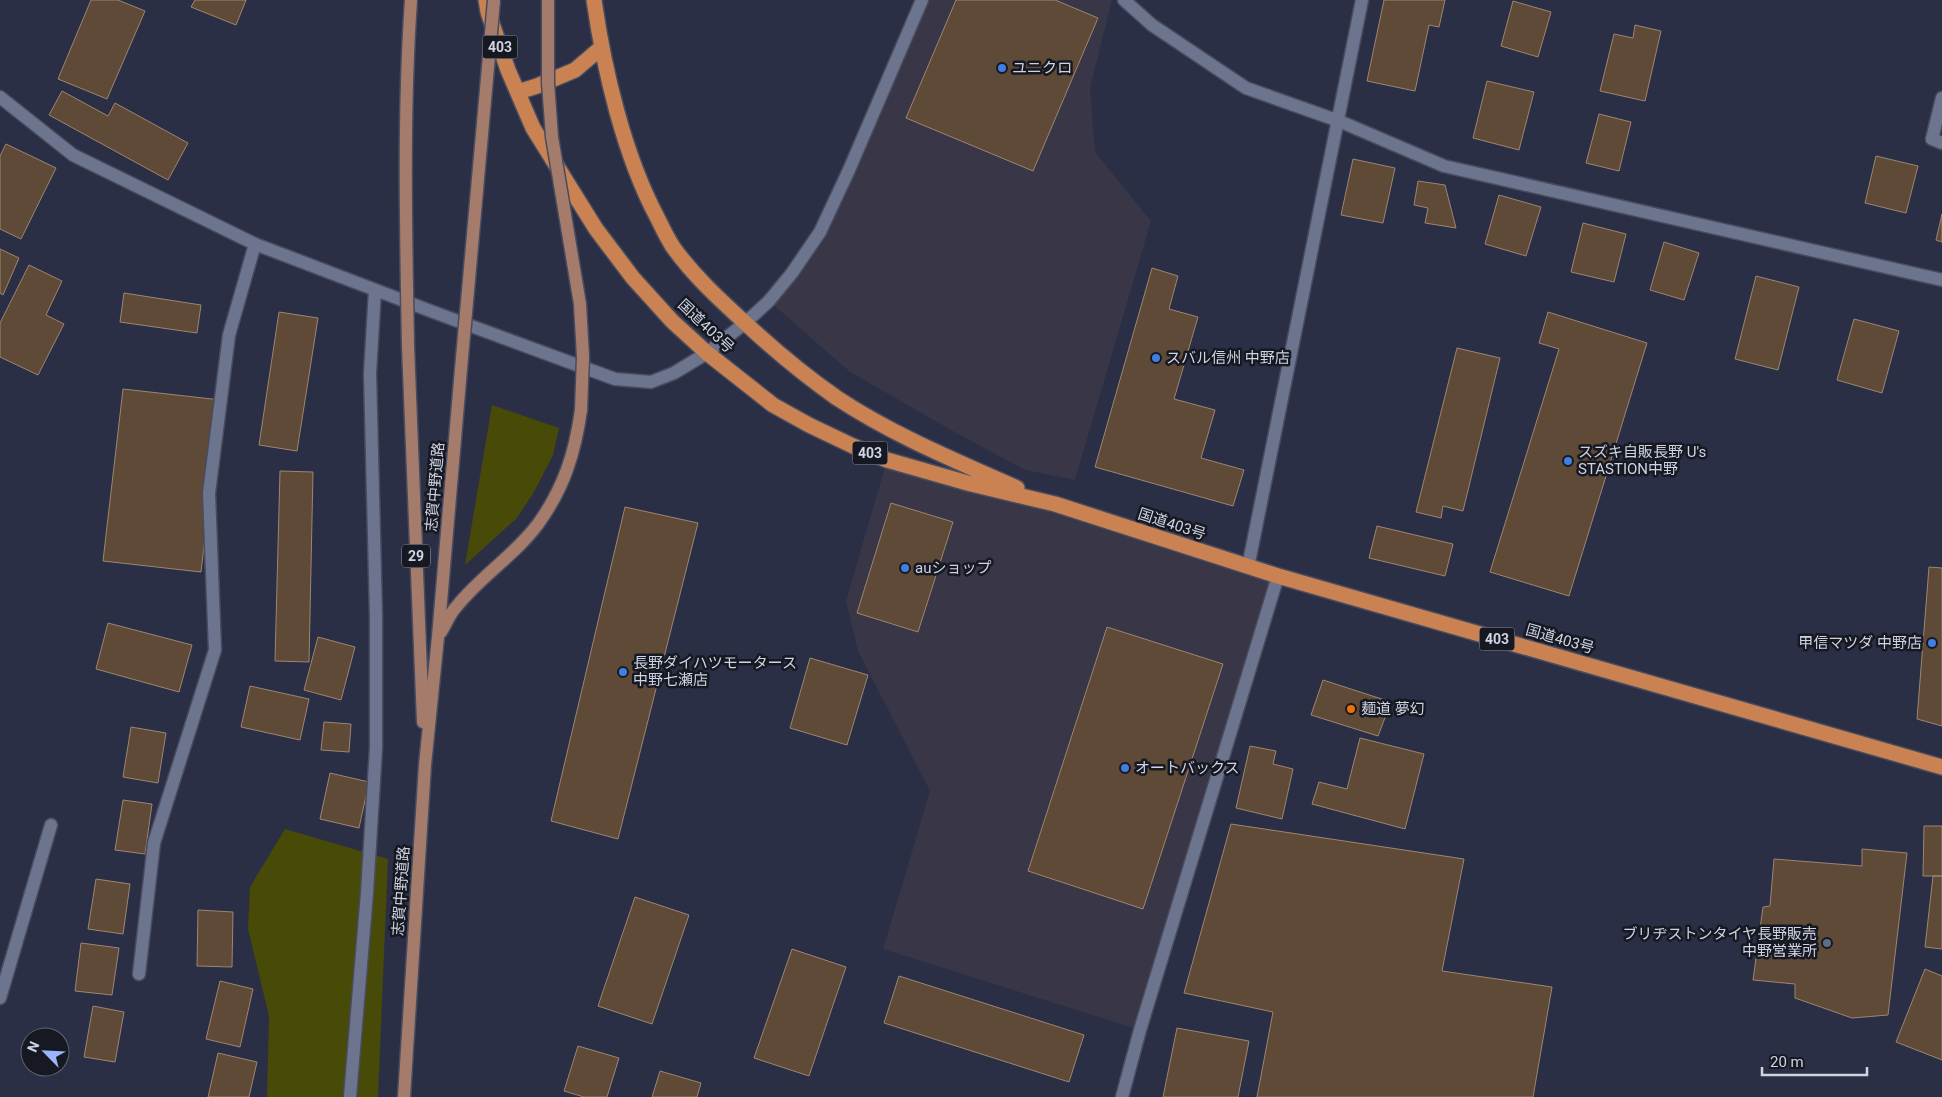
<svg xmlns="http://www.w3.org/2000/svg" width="1942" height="1097" viewBox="0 0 1942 1097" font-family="Roboto,'Noto Sans JP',sans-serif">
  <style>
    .commercial { fill: #383647 }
    .green { fill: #484a08 }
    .building { fill: #5f4937; stroke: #9d8672 }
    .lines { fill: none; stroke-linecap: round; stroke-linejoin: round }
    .street-casing { stroke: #484c5e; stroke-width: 15 }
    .primary-casing { stroke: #484c5e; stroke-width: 15 }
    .highway-casing { stroke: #484c5e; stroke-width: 18 }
    .street { stroke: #6d748e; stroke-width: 12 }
    .primary { stroke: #a57c6b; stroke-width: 12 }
    .highway { stroke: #ca8253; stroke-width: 15 }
    .primary-bridge-casing { stroke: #484c5e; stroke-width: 15; stroke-linecap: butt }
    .primary-bridge { stroke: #a57c6b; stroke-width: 12 }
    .shop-dot { fill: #3f7fe0; stroke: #161822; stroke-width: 2 }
    .food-dot { fill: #e8710a; stroke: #161822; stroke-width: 2 }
    .service-dot { fill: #5c6f8a; stroke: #161822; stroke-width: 2 }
    .labels { text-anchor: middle; stroke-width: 5; stroke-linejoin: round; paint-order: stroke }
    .shield { fill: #161822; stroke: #989ba8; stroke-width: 1 }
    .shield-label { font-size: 14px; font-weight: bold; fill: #cfd3e2 }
    .poi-label { font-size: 15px; fill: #cfd3e2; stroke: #161822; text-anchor: start }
    .street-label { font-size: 15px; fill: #cfd3e2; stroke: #161822 }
  </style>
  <rect width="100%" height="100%" fill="#2a2f46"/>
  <!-- commercial -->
  <path class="commercial" d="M 922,0 L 1112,0 L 1090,88 L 1095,152 L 1151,221 L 1075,480 L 1025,470 L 958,434 L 850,372 L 769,301 L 820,232 Z
    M 887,460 L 1278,576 L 1140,1030 L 883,949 L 930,791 L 858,651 L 846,601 Z"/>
  <!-- green -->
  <path class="green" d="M 492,405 L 559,428 L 553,455 L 534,492 L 517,518 L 465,565 Z
    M 285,829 L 388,859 L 378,1097 L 267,1097 L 269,1016 L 248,929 L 250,887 Z"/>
  <!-- building -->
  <path class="building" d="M 91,0 L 118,0 L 145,11 L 107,99 L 58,79 Z
    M 195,0 L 246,0 L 236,25 L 191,7 Z
    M 956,0 L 1055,0 L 1098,18 L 1033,171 L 906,118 Z
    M 1384,0 L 1445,0 L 1439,27 L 1429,25 L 1415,91 L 1367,81 Z
    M 1513,1 L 1551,12 L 1538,57 L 1501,46 Z
    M 1635,25 L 1661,31 L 1645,101 L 1600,91 L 1614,34 L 1633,38 Z
    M 1487,81 L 1534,92 L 1519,150 L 1473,138 Z
    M 62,91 L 108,116 L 115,103 L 188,143 L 168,180 L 49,115 Z
    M 1599,114 L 1631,122 L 1619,171 L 1586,163 Z
    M 6,144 L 56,168 L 21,239 L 0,229 L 0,156 Z
    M 1876,156 L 1918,166 L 1906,213 L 1865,203 Z
    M 1353,159 L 1395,168 L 1383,223 L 1341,215 Z
    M 1418,181 L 1445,185 L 1456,228 L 1425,223 L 1428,208 L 1414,205 Z
    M 1499,195 L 1541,207 L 1526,256 L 1485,244 Z
    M 1942,214 L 1942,242 L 1936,240 Z
    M 1583,223 L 1626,234 L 1614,282 L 1571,272 Z
    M 1664,242 L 1699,253 L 1684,300 L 1650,290 Z
    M 0,249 L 19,258 L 3,295 L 0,293 Z
    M 29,265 L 62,281 L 46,315 L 64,324 L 38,375 L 0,357 L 0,323 Z
    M 1152,268 L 1178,276 L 1169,309 L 1198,317 L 1174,399 L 1215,410 L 1201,458 L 1244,470 L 1233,506 L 1095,467 Z
    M 1756,276 L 1799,287 L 1778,370 L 1735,359 Z
    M 124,293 L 201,305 L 197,333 L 120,322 Z
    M 279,312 L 318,318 L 297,451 L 259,445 Z
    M 1548,312 L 1647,343 L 1569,596 L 1490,572 L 1559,349 L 1539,343 Z
    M 1854,319 L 1899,331 L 1882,393 L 1837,380 Z
    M 1457,348 L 1500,358 L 1463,511 L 1443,506 L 1441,518 L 1416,512 Z
    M 123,389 L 221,400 L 201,572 L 103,561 Z
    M 280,471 L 313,472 L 309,662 L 275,661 Z
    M 891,503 L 953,522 L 918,632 L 857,613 Z
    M 625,507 L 698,523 L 618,839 L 551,821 Z
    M 1377,526 L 1453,544 L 1445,576 L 1369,558 Z
    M 1929,567 L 1942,568 L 1942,726 L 1917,719 Z
    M 108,623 L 192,645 L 179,692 L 96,669 Z
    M 1107,627 L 1223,664 L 1143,909 L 1028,871 Z
    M 318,637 L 355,647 L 341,700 L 304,690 Z
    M 810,658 L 868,675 L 847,745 L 790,728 Z
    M 1323,680 L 1391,702 L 1378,736 L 1311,715 Z
    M 250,686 L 309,699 L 300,740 L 241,727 Z
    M 324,722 L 351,724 L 349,752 L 321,750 Z
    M 131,727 L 166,733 L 158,783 L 123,777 Z
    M 1360,738 L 1424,754 L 1405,829 L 1312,804 L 1319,782 L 1347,789 Z
    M 1250,746 L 1276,751 L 1273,764 L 1293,769 L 1282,819 L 1236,808 Z
    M 330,773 L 369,782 L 359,828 L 320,819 Z
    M 123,800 L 152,804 L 145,854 L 115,850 Z
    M 1231,824 L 1464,859 L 1442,971 L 1552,987 L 1533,1097 L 1257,1097 L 1273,1012 L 1184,993 Z
    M 1924,826 L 1942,826 L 1942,876 L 1923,876 Z
    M 1862,849 L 1907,853 L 1888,1015 L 1852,1018 L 1795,998 L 1795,984 L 1753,980 L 1763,907 L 1770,906 L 1774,859 L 1862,866 Z
    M 1933,876 L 1942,876 L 1942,949 L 1925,947 Z
    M 96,879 L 130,884 L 123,934 L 88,929 Z
    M 635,897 L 689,915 L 652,1024 L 598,1006 Z
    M 198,910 L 233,912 L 232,967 L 197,966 Z
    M 81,943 L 119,948 L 112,995 L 75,991 Z
    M 792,949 L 846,967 L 809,1076 L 754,1058 Z
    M 1925,969 L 1942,976 L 1942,1060 L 1896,1042 Z
    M 899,976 L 1084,1035 L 1069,1082 L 884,1023 Z
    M 220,981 L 253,989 L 240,1047 L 206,1039 Z
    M 93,1006 L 124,1012 L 115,1062 L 84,1057 Z
    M 1177,1028 L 1249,1041 L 1238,1097 L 1163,1097 Z
    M 578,1046 L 619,1058 L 607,1097 L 584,1097 L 564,1091 Z
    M 218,1053 L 257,1062 L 249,1097 L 208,1097 Z
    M 660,1071 L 701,1083 L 697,1097 L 652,1097 Z"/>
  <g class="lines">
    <defs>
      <path id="street" d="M 1124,0 L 1152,25 L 1246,88 L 1339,121 L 1444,166 L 1942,280
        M 0,97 L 73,155 L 255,244 L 436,313 L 615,379 L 651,382 L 674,373 L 707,353 L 745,323 L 769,301 L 792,273 L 820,232 L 849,170 L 922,0
        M 1942,98 L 1932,139 L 1942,143
        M 1248,567 L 1362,0
        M 139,974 L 154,843 L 215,650 L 209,493 L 229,335 L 255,244
        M 0,998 L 51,825
        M 350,1097 L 367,893 L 376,748 L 376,616 L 370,373 L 375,290
        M 1122,1097 L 1140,1030 L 1278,576"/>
      <path id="primary" d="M 408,346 L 423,722
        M 441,632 C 446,624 450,613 457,606 C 481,576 515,555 538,524 C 564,488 575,453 581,410
        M 404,1097 L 425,765 L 438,637 L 461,369"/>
      <path id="highway" d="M 486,0 L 488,12 L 508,70 L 533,128 L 596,229 L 633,278 L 672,321 L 707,353 L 773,405 L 809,425 L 853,446 L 887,460 L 971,484 L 1055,504 L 1278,576 L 1942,767
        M 594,0 C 604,70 624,155 657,217 C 662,227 667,238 673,247 C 693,275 718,298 743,321 C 773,349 804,375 837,398 C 893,435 956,461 1017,488
        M 518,92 L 537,86 L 575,70 L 602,47"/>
    </defs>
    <!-- street casing -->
    <use href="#street" class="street-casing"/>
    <!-- primary casing -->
    <use href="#primary" class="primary-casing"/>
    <!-- highway casing -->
    <use href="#highway" class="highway-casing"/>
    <!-- street -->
    <use href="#street" class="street"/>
    <!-- primary -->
    <use href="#primary" class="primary"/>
    <!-- highway -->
    <use href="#highway" class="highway"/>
    <defs>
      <path id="primary-bridge" d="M 548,0 L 548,83 L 552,137 L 580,304 L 583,357 L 581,410
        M 408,346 C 406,231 403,115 411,0
        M 461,369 L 494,0"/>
    </defs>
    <!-- primary-bridge casing -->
    <use href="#primary-bridge" class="primary-bridge-casing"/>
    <!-- primary-bridge -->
    <use href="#primary-bridge" class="primary-bridge"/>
  </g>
  <!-- markers -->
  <g class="shop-dot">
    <circle cx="1002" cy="68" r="5"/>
    <circle cx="1156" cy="358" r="5"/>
    <circle cx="1568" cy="461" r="5"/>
    <circle cx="905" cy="568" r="5"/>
    <circle cx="1932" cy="643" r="5"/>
    <circle cx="623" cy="672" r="5"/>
    <circle cx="1125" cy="768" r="5"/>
  </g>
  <circle class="food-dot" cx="1351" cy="709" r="5"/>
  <circle class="service-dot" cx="1827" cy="943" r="5"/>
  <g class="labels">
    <!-- shield labels -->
    <g class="shield">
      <rect x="482.5" y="35.5" width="35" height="23" rx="4"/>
      <rect x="852.5" y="441.5" width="35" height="23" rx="4"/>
      <rect x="402" y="544.5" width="28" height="23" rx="4"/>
      <rect x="1479.5" y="627.5" width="35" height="23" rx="4"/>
    </g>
    <g class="shield-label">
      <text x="500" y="52">403</text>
      <text x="870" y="458">403</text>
      <text x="416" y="561">29</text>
      <text x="1497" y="644">403</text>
    </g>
    <!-- poi labels -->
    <g class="poi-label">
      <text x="1012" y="73">ユニクロ</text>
      <text x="1166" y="363">スバル信州 中野店</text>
      <text x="1578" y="457">スズキ自販長野 U's<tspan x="1578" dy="17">STASTION中野</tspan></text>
      <text x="915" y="573">auショップ</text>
      <text x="1922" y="648" text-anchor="end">甲信マツダ 中野店</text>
      <text x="633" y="668">長野ダイハツモータース<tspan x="633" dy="17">中野七瀬店</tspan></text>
      <text x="1361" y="714">麺道 夢幻</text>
      <text x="1135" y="773">オートバックス</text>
      <text x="1817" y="939" text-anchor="end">ブリヂストンタイヤ長野販売<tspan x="1817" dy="17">中野営業所</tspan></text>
    </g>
    <!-- street labels -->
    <g class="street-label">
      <text transform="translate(706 326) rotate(43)" y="5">国道403号</text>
      <text transform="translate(435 487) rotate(-85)" y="5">志賀中野道路</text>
      <text transform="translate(1172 524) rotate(18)" y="5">国道403号</text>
      <text transform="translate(1560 639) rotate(16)" y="5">国道403号</text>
      <text transform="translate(401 891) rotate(-86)" y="5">志賀中野道路</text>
    </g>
  </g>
  <!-- north arrow -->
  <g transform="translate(45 1052) rotate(294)"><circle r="24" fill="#161822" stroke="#60636f"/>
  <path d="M0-4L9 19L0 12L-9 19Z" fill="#9ab5fd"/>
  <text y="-8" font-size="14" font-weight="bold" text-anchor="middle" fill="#cfd3e2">N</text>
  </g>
  <!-- scale -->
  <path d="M1762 1067v8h105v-8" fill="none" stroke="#cfd3e2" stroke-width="2.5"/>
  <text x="1770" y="1067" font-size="15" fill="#cfd3e2" stroke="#161822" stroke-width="4" paint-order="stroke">20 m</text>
</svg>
